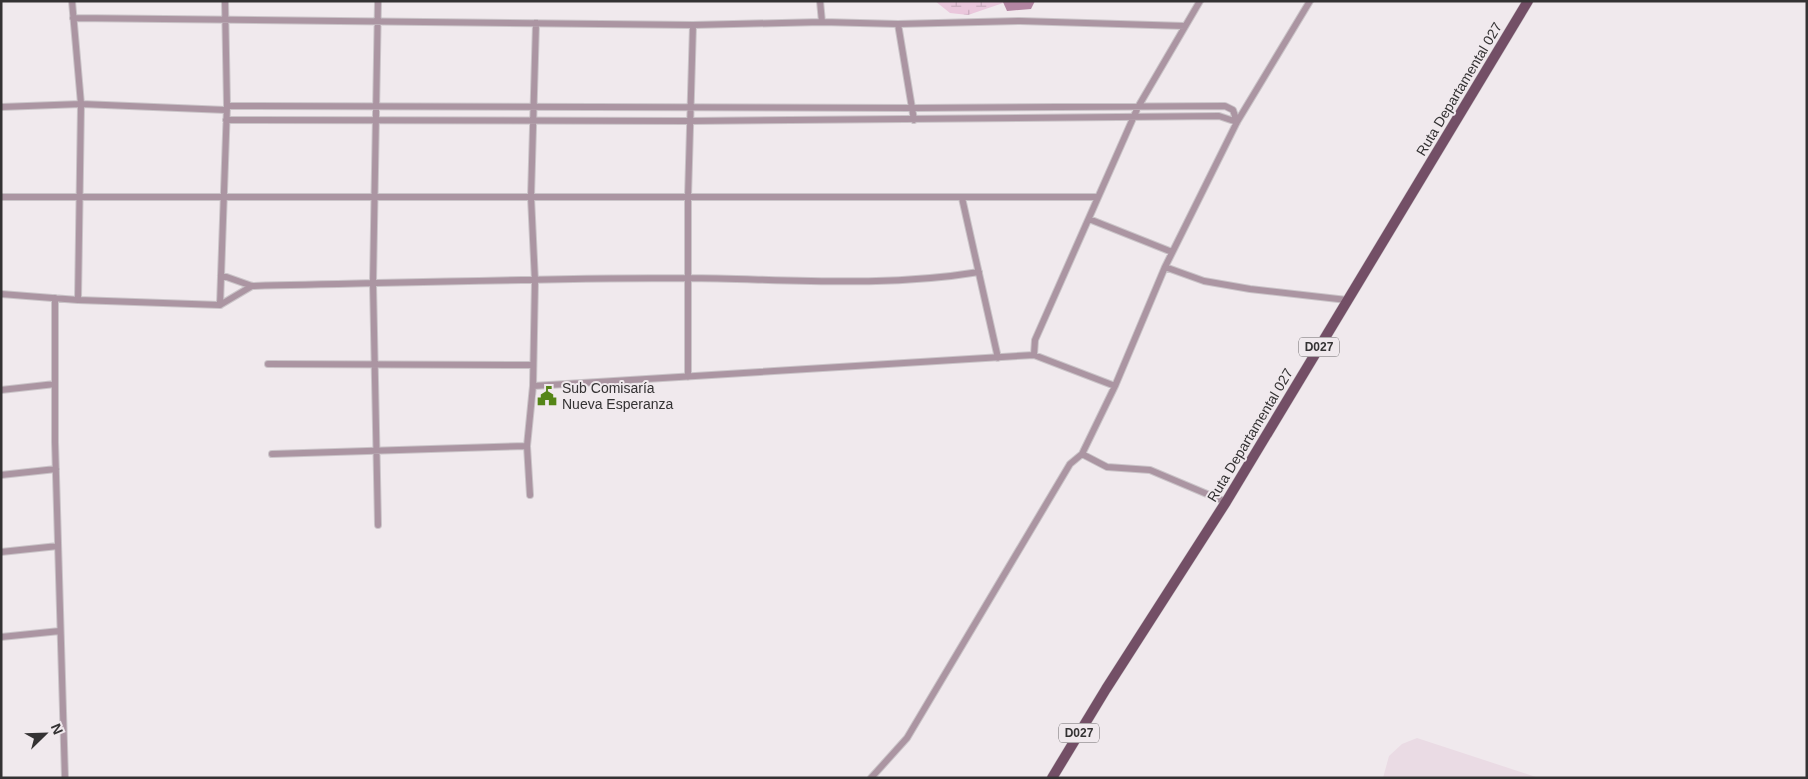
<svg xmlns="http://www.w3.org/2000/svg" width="1808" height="779" viewBox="0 0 1808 779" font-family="Arial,sans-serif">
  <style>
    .built { fill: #eadbe4 }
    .wetland { fill: url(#wetland-marsh) }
    .water { fill: #b385a2 }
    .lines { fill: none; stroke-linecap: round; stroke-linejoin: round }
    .minor-casing { stroke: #cac4c8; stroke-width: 8 }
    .primary-casing { stroke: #cac4c8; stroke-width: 11 }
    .minor { stroke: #ab95a2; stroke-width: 6 }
    .primary { stroke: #734f66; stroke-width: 10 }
    .labels { text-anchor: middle; stroke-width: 4; stroke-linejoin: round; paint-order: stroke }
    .shield { fill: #f0e9ed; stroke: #6c696b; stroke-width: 1 }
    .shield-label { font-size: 12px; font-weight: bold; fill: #343233 }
    .street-label { font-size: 14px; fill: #343233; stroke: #f0e9ed }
    .poi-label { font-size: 14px; fill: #343233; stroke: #f0e9ed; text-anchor: start }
  </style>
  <defs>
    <pattern id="wetland-marsh" width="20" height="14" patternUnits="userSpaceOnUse" patternTransform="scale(1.25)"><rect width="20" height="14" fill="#eac7dc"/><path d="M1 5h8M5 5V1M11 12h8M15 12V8" fill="none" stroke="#c9abbd"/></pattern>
  </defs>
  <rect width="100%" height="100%" fill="#f0e9ed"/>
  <!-- built -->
  <path class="built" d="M 1417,738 L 1539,778 L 1383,778 L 1389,756 L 1402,744 Z"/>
  <!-- wetland -->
  <path class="wetland" d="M 935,1 L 1009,1 L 968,15 L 950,13 Z"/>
  <!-- water -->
  <path class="water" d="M 1035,1 L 1031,9 L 1007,11 L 1003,2 Z"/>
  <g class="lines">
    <defs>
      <path id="minor" d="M 72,1 L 81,104 L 78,300
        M 225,1 L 227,106 L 220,305 L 252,286
        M 378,1 L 373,283 L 378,525
        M 820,1 L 822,22
        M 1310,1 L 1237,122 L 1165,267 L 1204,281 L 1250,289 L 1347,300
        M 73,18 L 693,25 L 822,22 L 898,24 L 914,120
        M 898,24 L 1020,21 L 1185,26
        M 227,106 L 914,108 L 1225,106 L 1233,110 L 1237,122
        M 1,107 L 81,104 L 226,110
        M 226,120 L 690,121 L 1219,116 L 1237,122
        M 1,197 L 1098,197
        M 962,198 L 998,358
        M 1089,219 L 1172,252
        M 1165,267 L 1115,386 L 1082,454 L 1107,467 L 1150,470 L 1226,502
        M 221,275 L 252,286 C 397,283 543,278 688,278 C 785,279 882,288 979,272
        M 1,294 L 78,300 L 220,305
        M 55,298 L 55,442 L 65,778
        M 1034,355 L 1035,340 L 1138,107 L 1200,1
        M 268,364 L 533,365
        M 688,377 L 688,197 L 693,25
        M 533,386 L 1034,355 L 1115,386
        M 1,390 L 55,384
        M 527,446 L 530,495
        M 272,454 L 527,446 L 533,386 L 535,281 L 531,197 L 536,23
        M 1,475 L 56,469
        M 1,552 L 58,546
        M 1,637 L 60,631
        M 871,778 L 907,738 L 1070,464 L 1082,454"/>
      <path id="primary" d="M 1052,778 L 1106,689 L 1226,502 L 1528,1"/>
    </defs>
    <!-- minor casing -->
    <use href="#minor" class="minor-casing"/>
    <!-- primary casing -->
    <use href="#primary" class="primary-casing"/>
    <!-- minor -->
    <use href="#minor" class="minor"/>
    <!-- primary -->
    <use href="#primary" class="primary"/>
  </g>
  <!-- icons -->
  <defs>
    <symbol id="civic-bare" viewBox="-9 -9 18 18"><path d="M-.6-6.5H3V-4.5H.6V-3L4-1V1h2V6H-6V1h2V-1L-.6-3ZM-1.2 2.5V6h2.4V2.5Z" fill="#558517" stroke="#f0e9ed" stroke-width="2.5" paint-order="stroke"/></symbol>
  </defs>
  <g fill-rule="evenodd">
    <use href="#civic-bare" x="533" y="382" width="28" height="28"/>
  </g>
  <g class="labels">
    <!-- shield labels -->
    <g class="shield">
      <rect x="1299" y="337.5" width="40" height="19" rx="4"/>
      <rect x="1059" y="723.5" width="40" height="19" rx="4"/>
    </g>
    <g class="shield-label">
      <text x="1319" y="351">D027</text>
      <text x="1079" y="737">D027</text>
    </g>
    <!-- street labels -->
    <g class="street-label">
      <text transform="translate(1459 89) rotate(-59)" y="5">Ruta Departamental 027</text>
      <text transform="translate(1250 435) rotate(-59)" y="5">Ruta Departamental 027</text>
    </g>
    <!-- poi labels -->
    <g class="poi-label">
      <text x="562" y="393">Sub Comisaría<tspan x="562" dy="16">Nueva Esperanza</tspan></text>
    </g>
  </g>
  <!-- border -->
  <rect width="1808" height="779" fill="none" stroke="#343233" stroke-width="5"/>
  <!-- north arrow -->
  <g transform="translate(45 734) rotate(67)" stroke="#f0e9ed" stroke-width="4" paint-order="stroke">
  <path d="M0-4L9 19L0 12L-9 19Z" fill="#343233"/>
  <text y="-8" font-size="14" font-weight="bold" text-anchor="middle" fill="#343233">N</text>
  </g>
</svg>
